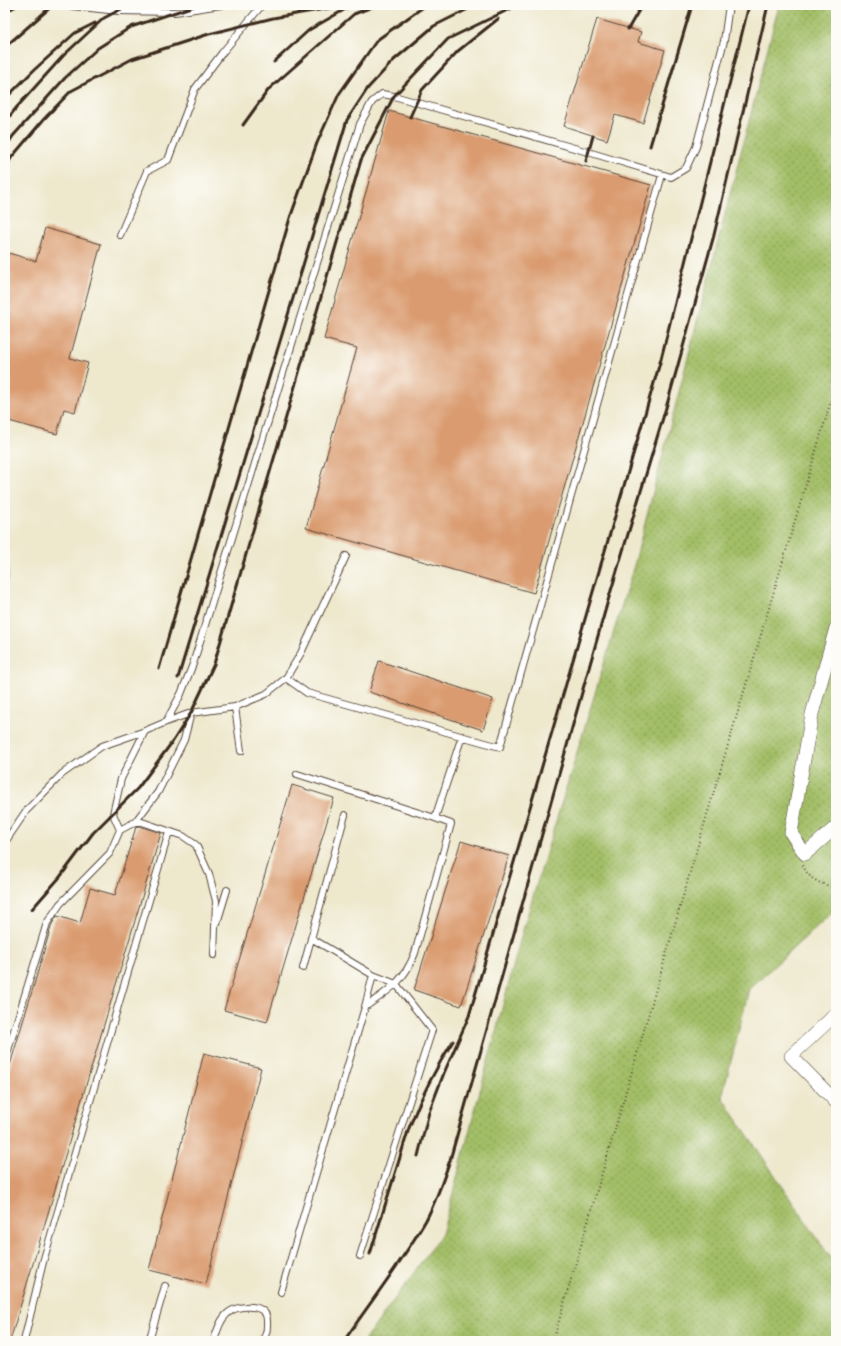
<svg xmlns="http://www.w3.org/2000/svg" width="841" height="1346" viewBox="0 0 841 1346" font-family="Dekko,sans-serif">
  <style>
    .grass { fill: url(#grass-dots); stroke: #6e7442 }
    .building { fill: #da9b6f }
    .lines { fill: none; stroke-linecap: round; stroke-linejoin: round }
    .service-casing { stroke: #564638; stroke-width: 8 }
    .minor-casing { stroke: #564638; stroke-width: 14 }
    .path { stroke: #564638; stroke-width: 2; stroke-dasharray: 1 3; stroke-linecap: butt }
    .service { stroke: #fff; stroke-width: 6 }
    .minor { stroke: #fff; stroke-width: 13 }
    .rail { stroke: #3b2a1e; stroke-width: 3 }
  </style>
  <defs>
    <pattern id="grass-dots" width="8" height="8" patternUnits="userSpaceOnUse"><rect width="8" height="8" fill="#a2be66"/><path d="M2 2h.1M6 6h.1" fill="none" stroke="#859b53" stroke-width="1.8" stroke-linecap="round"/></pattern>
  </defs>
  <rect width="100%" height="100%" fill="#fdfcf7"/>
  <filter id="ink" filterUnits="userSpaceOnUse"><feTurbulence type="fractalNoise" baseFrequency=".025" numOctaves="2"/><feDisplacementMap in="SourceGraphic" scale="8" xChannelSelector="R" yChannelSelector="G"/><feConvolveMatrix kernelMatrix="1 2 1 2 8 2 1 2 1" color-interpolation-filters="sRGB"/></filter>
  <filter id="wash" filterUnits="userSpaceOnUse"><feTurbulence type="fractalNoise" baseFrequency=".012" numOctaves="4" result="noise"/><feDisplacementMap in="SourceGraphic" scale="16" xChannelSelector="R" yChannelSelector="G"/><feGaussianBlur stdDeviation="0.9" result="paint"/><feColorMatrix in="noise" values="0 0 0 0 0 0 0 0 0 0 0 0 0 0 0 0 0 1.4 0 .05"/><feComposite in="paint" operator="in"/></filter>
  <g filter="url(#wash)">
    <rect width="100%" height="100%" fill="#eee8cd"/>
    <!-- grass -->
    <path class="grass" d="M 779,5 L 836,5 L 836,909 L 749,989 L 722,1097 L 836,1266 L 836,1341 L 364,1341 L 442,1234 L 524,926 L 635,562 Z"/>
    <g id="blocks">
      <!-- building -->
      <path class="building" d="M 597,19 L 641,32 L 638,42 L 665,50 L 643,123 L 615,115 L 607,140 L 564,126 Z
        M 389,111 L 651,185 L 534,593 L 306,528 L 357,348 L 324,339 Z
        M 45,228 L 101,244 L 70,358 L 88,363 L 75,412 L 64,409 L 57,434 L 5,420 L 5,252 L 36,261 Z
        M 379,661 L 493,699 L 483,730 L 369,692 Z
        M 292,785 L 334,798 L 267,1022 L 224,1010 Z
        M 139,826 L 161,833 L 10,1341 L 5,1341 L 5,1082 L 52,924 L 57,916 L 80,923 L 90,888 L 115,895 L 136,827 Z
        M 461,841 L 509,856 L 461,1006 L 414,990 Z
        M 204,1053 L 261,1068 L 206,1284 L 149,1270 Z"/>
    </g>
  </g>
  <g filter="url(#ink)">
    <use href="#blocks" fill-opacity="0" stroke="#564638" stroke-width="1"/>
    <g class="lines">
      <defs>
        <path id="service" d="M 63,5 L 118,11 L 175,12 L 221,5
          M 120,235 L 147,171 L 168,160 L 195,89 L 222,53 L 262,5
          M 286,678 L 307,693 L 500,747 L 662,175
          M 235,707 L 241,751
          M 166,722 L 181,694 L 193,664 L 360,124 L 372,102 L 382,94 L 394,96 L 588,152 L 671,177 L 686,168 L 696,147 L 724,41 L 729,5
          M 297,774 L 435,818
          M 135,822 L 142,822 L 183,836 L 196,845 L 209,874 L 216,901 L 214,955
          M 120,830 L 135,822 L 158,792 L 184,740 L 191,713
          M 5,842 L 26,811 L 62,774 L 102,746 L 145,731 L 166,722 L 191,713 L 235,707 L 266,694 L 286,678 L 301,653 L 346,556
          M 217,923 L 227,890
          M 311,938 L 373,975 L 365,1007
          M 303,968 L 345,815
          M 5,1060 L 47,923 L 60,904 L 110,853 L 120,830 L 113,814 L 121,779 L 145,731
          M 360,1256 L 432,1030 L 396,984 L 373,975
          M 281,1292 L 365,1007 C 389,990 404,982 415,953 L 451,824 L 435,818 L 462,736
          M 24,1341 L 43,1262 L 169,832
          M 149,1341 L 165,1286
          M 214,1341 C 217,1331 220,1320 228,1313 C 236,1306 256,1304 264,1312 C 268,1316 267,1321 267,1326 C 267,1332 265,1337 262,1341"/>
        <path id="minor" d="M 836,628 L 812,714 L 791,833 L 805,854 L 836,827
          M 836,1014 L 791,1056 L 836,1102"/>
      </defs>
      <!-- service casing -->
      <use href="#service" class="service-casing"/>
      <!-- minor casing -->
      <use href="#minor" class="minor-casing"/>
      <!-- path -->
      <path class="path" d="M 803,865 C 808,880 822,884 836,888
        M 553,1341 L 701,835 L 836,384"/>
      <!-- service -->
      <use href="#service" class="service"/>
      <!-- minor -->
      <use href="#minor" class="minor"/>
      <!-- rail -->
      <path class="rail" d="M 5,12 L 18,5
        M 628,29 L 642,5
        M 5,47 L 53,5
        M 274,62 L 309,30 L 349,7
        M 5,99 L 34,70 L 75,33 L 95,23
        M 410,117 L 422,90 L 458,51 L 498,19
        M 5,122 L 17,107 L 64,55 L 104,18 L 129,5
        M 243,125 L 269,89 L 354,14 L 377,5
        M 650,146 L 692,5
        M 5,148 L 13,136 L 65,78 L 98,48 L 131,27 L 197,5
        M 586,161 L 593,136
        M 5,169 L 11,158 L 44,119 L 71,91 L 132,59 L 209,34 L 273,18 L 347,5
        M 5,517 L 7,577 L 5,586
        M 159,669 L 290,218 L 317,143 L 339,94 L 377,40 L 426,5
        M 178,678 L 347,120 L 368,88 L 394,60 L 434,26 L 476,5
        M 32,909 L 60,877 L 93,833 L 138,788 L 173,741 L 191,713 L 214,664 L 361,160 L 394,96 L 448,39 L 518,5
        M 418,1156 L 429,1112 L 444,1073 L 469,1016 L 661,359 L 749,5
        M 370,1254 L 409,1128 C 421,1097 435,1069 453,1041
        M 344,1341 C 371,1301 402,1262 426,1220 C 436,1201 443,1181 450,1160 L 607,604 L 668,401 L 714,235 L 768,5"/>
    </g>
  </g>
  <!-- margin -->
  <rect width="841" height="1346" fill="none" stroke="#fdfcf7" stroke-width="20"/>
</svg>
